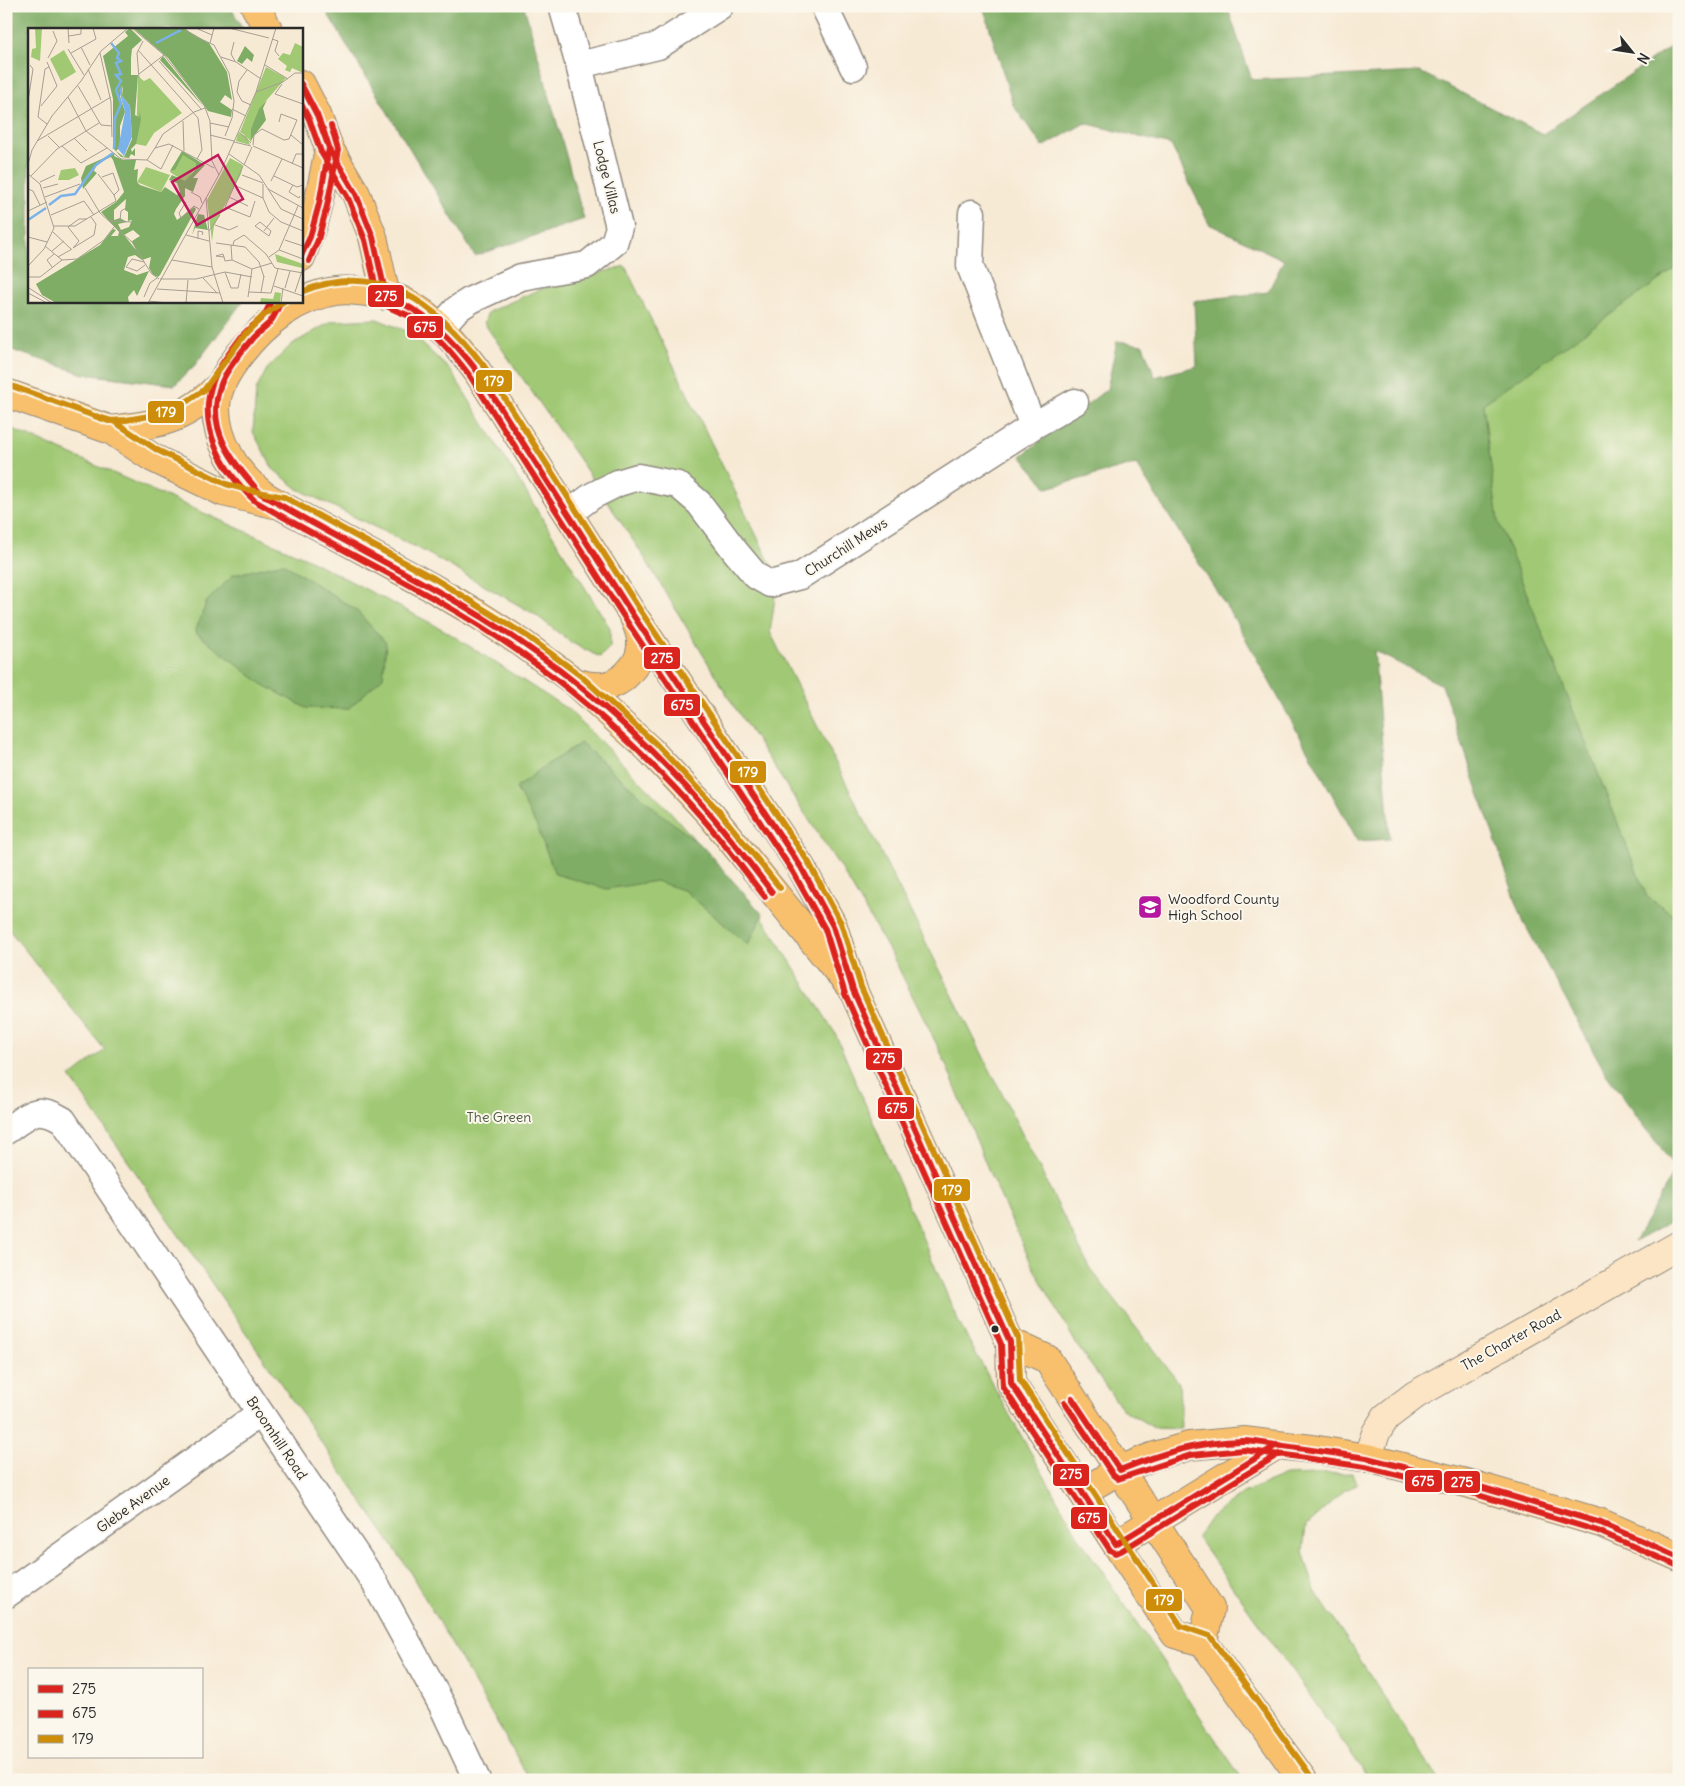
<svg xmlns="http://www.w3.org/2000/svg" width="1685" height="1786" viewBox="0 0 1685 1786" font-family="Delius,sans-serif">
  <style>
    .green { fill: #a1c974; stroke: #667a50 }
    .forest { fill: #80ad66; stroke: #566c48 }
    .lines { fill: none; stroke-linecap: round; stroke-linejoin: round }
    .street-casing { stroke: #918a80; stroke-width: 29 }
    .secondary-casing { stroke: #918a80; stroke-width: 30 }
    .primary-casing { stroke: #918a80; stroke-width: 30 }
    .street { stroke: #fff; stroke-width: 26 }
    .secondary { stroke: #fce5c4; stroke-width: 28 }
    .primary { stroke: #f8bf6c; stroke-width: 28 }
    .bus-1-casing { stroke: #fbf7ec; stroke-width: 10 }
    .bus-2-casing { stroke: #fbf7ec; stroke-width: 10 }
    .bus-3-casing { stroke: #fbf7ec; stroke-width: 10 }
    .bus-1 { stroke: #dc241f; stroke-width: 6 }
    .bus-2 { stroke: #dc241f; stroke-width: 6 }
    .bus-3 { stroke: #ce8d09; stroke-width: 6 }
    .bus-dot { fill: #2b2b2b; stroke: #fbf7ec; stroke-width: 2 }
    .labels { text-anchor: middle; stroke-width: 4; stroke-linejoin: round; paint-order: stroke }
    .street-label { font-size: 14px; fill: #2b2b2b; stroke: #fbf7ec }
    .poi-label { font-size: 14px; fill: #2b2b2b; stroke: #fbf7ec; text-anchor: start }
    .park-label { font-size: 14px; fill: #4e5a41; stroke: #fbf7ec }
    .inset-river { fill: none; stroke: #7bb2ea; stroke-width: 2.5 }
    .inset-road { fill: none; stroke: #a59e91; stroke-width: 1 }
    .view { fill: #c2185b; fill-opacity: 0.15; stroke: #c2185b; stroke-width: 2.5 }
    .inset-edge { fill: none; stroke: #2b2b2b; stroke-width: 2.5 }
    .line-badge { stroke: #fbf7ec; stroke-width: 2 }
    .badge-label { font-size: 14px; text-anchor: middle; font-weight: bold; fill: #fff }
  </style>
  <rect width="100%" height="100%" fill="#fbf7ec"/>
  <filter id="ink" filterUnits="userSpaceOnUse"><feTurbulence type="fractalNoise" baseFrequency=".02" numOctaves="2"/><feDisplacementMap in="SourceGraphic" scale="10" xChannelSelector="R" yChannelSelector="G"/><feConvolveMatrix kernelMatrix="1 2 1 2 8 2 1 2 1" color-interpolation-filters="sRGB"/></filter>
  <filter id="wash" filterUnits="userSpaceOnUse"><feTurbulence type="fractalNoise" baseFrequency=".0096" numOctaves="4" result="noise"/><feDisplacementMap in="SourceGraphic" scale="20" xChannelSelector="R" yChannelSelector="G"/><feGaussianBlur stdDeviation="1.12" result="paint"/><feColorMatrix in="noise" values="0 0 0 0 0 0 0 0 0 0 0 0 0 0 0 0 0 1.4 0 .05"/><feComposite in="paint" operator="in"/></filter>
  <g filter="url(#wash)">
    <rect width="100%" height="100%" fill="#f7ead5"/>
    <!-- green -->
    <path class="green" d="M 1679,239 L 1679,956 L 1504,657 L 1457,384 Z
      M 625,266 L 770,563 L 775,598 L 770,632 L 1089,1267 L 1179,1383 L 1181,1429 L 1154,1428 L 1122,1409 L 1078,1347 L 1033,1267 L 990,1174 L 943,1057 L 893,957 L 842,870 L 734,706 L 646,560 L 585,468 L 484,323 L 488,312 L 538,290 Z
      M 377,319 L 411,333 L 451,371 L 610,628 L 610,647 L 600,657 L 570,642 L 536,615 L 427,553 L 298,489 L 273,469 L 253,432 L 256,390 L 267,369 L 291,345 L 332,321 Z
      M 6,426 L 306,558 L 444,630 L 569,710 L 668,809 L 765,921 L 835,1033 L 959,1323 L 1014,1423 L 1080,1539 L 1243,1780 L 530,1780 L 407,1567 L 70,1077 L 105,1050 L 6,926 Z
      M 1352,1473 L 1357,1485 L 1345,1490 L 1306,1525 L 1303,1551 L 1315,1591 L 1439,1780 L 1370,1780 L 1197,1537 L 1209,1519 L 1243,1493 L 1285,1475 Z"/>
    <!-- forest -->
    <path class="forest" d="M 6,6 L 230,6 L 243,29 L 29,29 L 29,301 L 243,301 L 195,365 L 175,385 L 84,374 L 6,348 Z
      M 323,6 L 524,6 L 584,219 L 475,256 Z
      M 983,6 L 1227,6 L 1252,80 L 1420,72 L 1543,134 L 1679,41 L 1679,266 L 1483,404 L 1498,521 L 1647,897 L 1679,918 L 1679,1217 L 1634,1242 L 1676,1169 L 1606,1074 L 1523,921 L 1442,685 L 1374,651 L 1390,839 L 1358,841 L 1238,625 L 1136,464 L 1047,488 L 1021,456 L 1107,389 L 1117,341 L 1143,345 L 1155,377 L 1197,366 L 1194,301 L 1268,292 L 1284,260 L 1209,224 L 1171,145 L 1085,123 L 1043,147 L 1013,105 Z
      M 283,563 L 356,610 L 386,643 L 383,677 L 348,709 L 306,708 L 262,684 L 195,632 L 207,601 L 233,575 Z
      M 581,743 L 660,813 L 703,847 L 763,915 L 748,945 L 685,891 L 656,881 L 607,889 L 555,874 L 537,827 L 516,788 L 543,767 Z"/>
  </g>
  <g filter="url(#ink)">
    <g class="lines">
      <defs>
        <path id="street" d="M 824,6 L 853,67
          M 579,65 L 658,46 L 720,6
          M 972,213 L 970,266 L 1033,426
          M 440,328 L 457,309 L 471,300 L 521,277 L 587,265 L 614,243 L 619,227 L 579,65 L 562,6
          M 568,514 L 592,496 L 618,483 L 638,477 L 678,485 L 699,503 L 735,551 L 756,576 L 770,584 L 800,576 L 1033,426 L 1075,402
          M 6,1131 C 30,1115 35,1103 63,1120 L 375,1583 L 442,1705 L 477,1780
          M 6,1595 L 260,1413"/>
        <path id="secondary" d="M 1367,1458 L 1376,1433 L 1386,1417 L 1415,1395 L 1679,1245"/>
        <path id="primary" d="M 255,6 L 268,29
          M 301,84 L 317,115 L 329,148 L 356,194 L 373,237 L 386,296
          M 301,257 C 316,222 322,185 329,148
          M 6,393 L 111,430 L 153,458 L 223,492 L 274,504
          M 111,430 C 160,423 184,422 221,384
          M 638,622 L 801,867 L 833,926 L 853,990 L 1010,1342 L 1011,1383 L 1175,1634 L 1203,1642 L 1303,1780
          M 575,682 C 598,690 618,688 633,667 C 638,661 641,652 641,645 C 642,634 637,625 633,615 L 477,371 C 457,344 434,316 403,301 C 394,297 384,295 374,293 C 361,291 348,289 336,291 C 297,296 263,324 240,354 C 228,370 216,388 216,408 C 216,440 236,474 261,493 C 267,498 274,501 280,505 L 431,587 L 477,614 L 522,643 L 575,682 L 649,749 L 711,815 L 853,990
          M 1010,1342 L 1047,1359 L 1210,1608 L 1203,1642
          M 1082,1492 L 1120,1470 L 1152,1457 L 1189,1446 L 1244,1441 L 1312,1449 L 1367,1458 L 1470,1484 L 1601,1523 L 1679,1557
          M 1116,1544 L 1277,1445"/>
      </defs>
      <!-- street casing -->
      <use href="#street" class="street-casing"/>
      <!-- secondary casing -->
      <use href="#secondary" class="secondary-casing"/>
      <!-- primary casing -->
      <use href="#primary" class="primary-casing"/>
      <!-- street -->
      <use href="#street" class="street"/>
      <!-- secondary -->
      <use href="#secondary" class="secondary"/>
      <!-- primary -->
      <use href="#primary" class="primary"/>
      <defs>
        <path id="bus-1" d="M 301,84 L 317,115 L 329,148 L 356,194 L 373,237 L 386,296 C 425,311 452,338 477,371 L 633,615 L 801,867 L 833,926 L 853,990 L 1010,1342 L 1011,1383 L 1116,1544 L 1277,1445 L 1367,1458 L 1470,1484 L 1601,1523 L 1679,1557
          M 301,256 L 310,237 L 319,204 L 329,148 L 323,129
          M 281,301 C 278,308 275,316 270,322 C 265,328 256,333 251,340 C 241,352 226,370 221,384 C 204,429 233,462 260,493 C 346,545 439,586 522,643 C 592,691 656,751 711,815 C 732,840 752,866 772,892
          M 1072,1398 L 1120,1470 C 1162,1453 1197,1442 1243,1441 C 1255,1441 1269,1444 1281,1446"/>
        <path id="bus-2" d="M 301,104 L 309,119 L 321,152 L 348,198 L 365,240 L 379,301 C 387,309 401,311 411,317 C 435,332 453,354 470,376 L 626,620 L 793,872 L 825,929 L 845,994 L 1001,1344 L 1003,1387 L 1110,1550 L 1115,1553 L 1121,1551 L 1279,1454 L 1365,1467 L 1468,1492 L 1598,1531 L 1676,1565
          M 309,261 L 318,240 L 327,206 L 338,150 L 331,126
          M 271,301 C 269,306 267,311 264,315 C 258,323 248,328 242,336 C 232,350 218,366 213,381 C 196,427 223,471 255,501 C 342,552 435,593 518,651 C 586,699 649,757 704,820 C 726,845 745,872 765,897
          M 1065,1403 L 1113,1475 L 1118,1479 L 1191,1455 L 1244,1450 L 1280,1455"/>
        <path id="bus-3" d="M 301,292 C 381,258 438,306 484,366 L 640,610 L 809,863 L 841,923 L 861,987 L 1018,1338 L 1020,1380 L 1181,1626 L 1210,1636 L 1310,1775
          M 9,385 L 108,421 L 126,420 L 161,414 L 183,404 L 204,390 L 246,333 L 263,316 L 284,301
          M 96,416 L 115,422 L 157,450 L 226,484 L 244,489 L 284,497 L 435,579 L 527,636 L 581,676 L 655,743 L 718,810 L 780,888"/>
      </defs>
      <!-- bus-1 casing -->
      <use href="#bus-1" class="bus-1-casing"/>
      <!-- bus-2 casing -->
      <use href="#bus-2" class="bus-2-casing"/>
      <!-- bus-3 casing -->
      <use href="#bus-3" class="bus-3-casing"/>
      <!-- bus-1 -->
      <use href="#bus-1" class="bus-1"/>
      <!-- bus-2 -->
      <use href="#bus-2" class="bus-2"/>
      <!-- bus-3 -->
      <use href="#bus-3" class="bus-3"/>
    </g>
  </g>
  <!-- icons -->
  <defs>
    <symbol id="school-square" viewBox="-11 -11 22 22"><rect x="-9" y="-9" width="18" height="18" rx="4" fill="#b5179e" stroke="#fbf7ec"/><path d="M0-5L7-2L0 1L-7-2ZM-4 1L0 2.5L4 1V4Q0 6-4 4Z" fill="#fff"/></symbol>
  </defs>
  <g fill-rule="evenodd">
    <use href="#school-square" x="1136" y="893" width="28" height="28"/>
  </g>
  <!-- markers -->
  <circle class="bus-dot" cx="995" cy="1329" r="4.5"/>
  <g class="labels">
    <!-- street labels -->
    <g class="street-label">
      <text transform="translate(607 177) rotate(76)" y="5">Lodge Villas</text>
      <text transform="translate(846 547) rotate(-33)" y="5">Churchill Mews</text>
      <text transform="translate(1511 1340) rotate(-29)" y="5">The Charter Road</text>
      <text transform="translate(277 1438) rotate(56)" y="5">Broomhill Road</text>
      <text transform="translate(133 1504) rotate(-36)" y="5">Glebe Avenue</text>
    </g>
    <!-- poi labels -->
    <g class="poi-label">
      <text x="1168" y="904">Woodford County<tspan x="1168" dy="16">High School</tspan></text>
    </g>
    <!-- park labels -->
    <g class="park-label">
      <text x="499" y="1122">The Green</text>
    </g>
  </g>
  <!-- overview -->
  <g transform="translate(28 28)">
    <rect width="275" height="275" fill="#f7ead5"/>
    <path d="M 7,0 L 14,0 L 12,33 L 3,29 L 4,21 L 8,20 ZM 267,15 L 275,19 L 275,45 L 264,40 L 262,44 L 257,42 L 259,38 L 250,31 L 255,25 L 262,27 ZM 36,22 L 48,44 L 33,53 L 22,31 ZM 238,39 L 258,50 L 237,74 L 223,114 L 219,109 L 222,117 L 208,113 L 210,105 L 218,108 L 212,104 ZM 110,48 L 116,53 L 122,50 L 154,85 L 126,105 L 118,118 L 108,116 ZM 154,126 L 171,136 L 157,154 L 142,144 ZM 202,130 L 215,137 L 213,146 L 186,198 L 184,213 L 179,172 ZM 118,139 L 142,147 L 133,164 L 109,154 ZM 47,140 L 51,147 L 41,152 L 30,152 L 33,142 ZM 247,226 L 275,236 L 274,240 L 249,234 ZM 247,264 L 253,265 L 252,275 L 232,275 L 233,270 L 245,271 Z" fill="#a1c974"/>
    <path d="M 102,0 L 114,12 L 104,21 L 103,30 L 103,47 L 110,47 L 107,87 L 111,89 L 112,84 L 113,92 L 108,116 L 103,121 L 104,124 L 107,120 L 107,128 L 103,126 L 101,130 L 93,129 L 85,120 L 85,71 L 75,28 L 100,8 L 97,4 ZM 95,58 L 94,68 L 102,78 L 104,111 L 96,129 L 88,123 L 92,119 L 92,98 L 97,84 L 92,68 ZM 105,0 L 155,0 L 181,15 L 199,44 L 204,72 L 197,67 L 192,74 L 204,82 L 203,89 L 180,83 L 140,30 ZM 217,18 L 226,27 L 224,34 L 219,30 L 214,36 L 209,33 ZM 135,28 L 176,79 L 132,32 ZM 239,72 L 235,80 L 238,92 L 223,112 L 223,101 L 231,81 ZM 154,123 L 177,137 L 165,150 L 170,150 L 165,164 L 157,160 L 157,168 L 148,181 L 146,186 L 149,192 L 166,179 L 168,181 L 132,247 L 130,249 L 125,247 L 121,240 L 123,229 L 114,232 L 107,227 L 100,229 L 96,242 L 109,247 L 121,243 L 109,268 L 106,262 L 100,269 L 101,275 L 28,275 L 14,267 L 8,256 L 72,217 L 85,201 L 88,202 L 83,208 L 90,208 L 91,204 L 73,184 L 88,174 L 96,164 L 85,132 L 83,129 L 68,136 L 66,143 L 69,145 L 55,161 L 53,150 L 58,138 L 87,125 L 86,128 L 95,132 L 108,132 L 106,142 L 110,141 L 109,154 L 112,157 L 133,164 L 137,159 L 149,167 L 152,164 L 149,155 L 141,152 L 144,147 L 157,153 L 168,141 L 168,135 L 155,127 L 147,142 L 142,143 ZM 98,171 L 97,182 L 100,184 L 100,193 L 104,192 L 101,199 L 93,202 L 90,196 L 99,194 L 92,190 L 86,192 L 86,182 ZM 105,202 L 112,208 L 104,213 L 108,222 L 96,207 ZM 170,186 L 176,187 L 180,202 L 167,200 L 164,207 Z" fill="#80ad66" fill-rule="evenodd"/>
    <path d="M 94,57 L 94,68 L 102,78 L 104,109 L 96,128 L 90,121 L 97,84 L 91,62 Z" fill="#7bb2ea"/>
    <path class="inset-river" d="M 83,15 L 91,25 L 89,30 L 93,33 L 88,35 L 93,46 L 88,47 L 93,53 L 88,62 L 93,76 L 87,90 L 86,121M 128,15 L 153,2M 21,177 L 33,168 L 47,166 L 68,137 L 85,125M 0,192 L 18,180"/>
    <path class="inset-road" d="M 40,0 L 41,15M 104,0 L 136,27 L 176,77 L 182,93 L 184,133 L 191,147M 156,0 L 166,8 L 186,17 L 201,45 L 206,73 L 204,90 L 197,108M 201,0 L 241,10M 170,1 L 184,7M 41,8 L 53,6 L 53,0M 244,11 L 250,13 L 247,23 L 251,28M 206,14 L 203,26 L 207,33M 182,15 L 186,0M 53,19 L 62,37M 40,21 L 56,47M 110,22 L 170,90 L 174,122 L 169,131M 43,25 L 68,11 L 65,0M 72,25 L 83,74 L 84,109M 193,29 L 208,34 L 233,51M 20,30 L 29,13 L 25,3M 131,33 L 173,81M 237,37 L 260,51M 60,41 L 73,72M 219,42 L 211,53 L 209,64 L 214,73 L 223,77M 111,46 L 136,27M 111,50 L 109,25 L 115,13M 254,56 L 247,66 L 275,76M 50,58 L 73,97 L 84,98M 228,64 L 255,54 L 267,45 L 275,45M 40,69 L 58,103 L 93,131 L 119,132 L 127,120 L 141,116 L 186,140M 0,73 L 5,41 L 2,37M 13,78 L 29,58 L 19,34M 204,81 L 218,88M 155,93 L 156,123M 182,95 L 201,99M 19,96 L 10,89 L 17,41 L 21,39M 211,104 L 223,115M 182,107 L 206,113M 263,107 L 275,117M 20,108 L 31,119M 46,110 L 59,123M 9,113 L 83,69M 206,114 L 223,118M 225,117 L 226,107 L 234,101 L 256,112 L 261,111 L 269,92 L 253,86 L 251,94M 34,118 L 53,135 L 79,120M 225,118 L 275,140M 127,120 L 135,106 L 166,84 L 177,80M 201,126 L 231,147 L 253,181 L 275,191M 119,132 L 133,141 L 145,117M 0,136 L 4,122 L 24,88 L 53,53 L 73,23 L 100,0M 264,136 L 268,126 L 275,126M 216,137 L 224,119M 215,138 L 197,179 L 222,189 L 227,173M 0,146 L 12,156 L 26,200 L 16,221 L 0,238M 214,147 L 235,155M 3,148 L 29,121 L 71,95M 246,148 L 269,159 L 275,157M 74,149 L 85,145 L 91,162 L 86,167M 243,153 L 254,131M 12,154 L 27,147M 235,156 L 235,170 L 241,184 L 253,194 L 275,203M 265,157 L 261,164 L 271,170 L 272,168M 208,158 L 235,170M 15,160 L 30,156M 57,160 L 72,185 L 104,214 L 123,245 L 131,251M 0,161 L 5,163 L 12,177M 240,161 L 275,180M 163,164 L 172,169 L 174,175M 17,169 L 52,156M 201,169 L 220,178M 178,170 L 184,239 L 195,275M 0,183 L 19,174M 23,187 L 56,173 L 66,187M 153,190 L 166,178 L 171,181M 153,190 L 151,185 L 158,174M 81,193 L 104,194M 92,193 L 93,183 L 98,180M 232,194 L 243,203 L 241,208 L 227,198 ZM 187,197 L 201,202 L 210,198M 26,198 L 47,198 L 88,173 L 86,167 L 70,146M 40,199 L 51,213M 40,199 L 51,191 L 59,191M 181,203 L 192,187M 236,203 L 246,190M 25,204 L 43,221M 158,207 L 181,213M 0,209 L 19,214M 170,211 L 170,203 L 175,204 L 174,207M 257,212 L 275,218M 51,213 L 45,220 L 66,207 L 68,196 L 63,189M 188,215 L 217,219 L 231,234 L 236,249M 203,217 L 204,232 L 224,241 L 220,269M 205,217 L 206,213 L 216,207 L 238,226 L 247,240 L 275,245M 17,218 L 34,232M 251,222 L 275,231M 24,223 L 36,213M 30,229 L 44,221M 196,229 L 195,226 L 188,228 L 196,229 L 197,233 L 204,232M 241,229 L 251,222 L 270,178M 34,232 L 49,231 L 76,212 L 86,199M 144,232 L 184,239M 116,234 L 104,231 L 98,239 L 109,243 L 117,237M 24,239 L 19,232 L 26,226M 224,241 L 244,235M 197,244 L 203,260 L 210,260 L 213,246M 0,249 L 12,249 L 34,232M 175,250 L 189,265M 132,251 L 168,251 L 197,244 L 224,249M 246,258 L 275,268M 1,260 L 24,275M 257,260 L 262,243M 129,261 L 192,265M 221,264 L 243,265 L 250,241M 233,264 L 236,248M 267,264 L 275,240M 0,265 L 19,275M 116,269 L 122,255 L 129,250M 121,273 L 139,275M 120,275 L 193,143 L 228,64 L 248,0M 158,275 L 160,252M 253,275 L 255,260"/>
    <path class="view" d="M 190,127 L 215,171 L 169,197 L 144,154 Z"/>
    <rect width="275" height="275" class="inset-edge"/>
  </g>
  <g class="line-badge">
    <rect x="367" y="284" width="38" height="24" rx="5" fill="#dc241f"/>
    <rect x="406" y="315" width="38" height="24" rx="5" fill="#dc241f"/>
    <rect x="475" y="369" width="38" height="24" rx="5" fill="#ce8d09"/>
    <rect x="147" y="400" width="38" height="24" rx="5" fill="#ce8d09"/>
    <rect x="643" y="646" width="38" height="24" rx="5" fill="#dc241f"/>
    <rect x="663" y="693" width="38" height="24" rx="5" fill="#dc241f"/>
    <rect x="729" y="760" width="38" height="24" rx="5" fill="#ce8d09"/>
    <rect x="865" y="1047" width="38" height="24" rx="5" fill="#dc241f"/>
    <rect x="877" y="1096" width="38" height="24" rx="5" fill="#dc241f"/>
    <rect x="933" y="1178" width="38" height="24" rx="5" fill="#ce8d09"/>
    <rect x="1052" y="1463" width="38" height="24" rx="5" fill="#dc241f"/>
    <rect x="1404" y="1469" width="39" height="24" rx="5" fill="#dc241f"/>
    <rect x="1443" y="1470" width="38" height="24" rx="5" fill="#dc241f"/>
    <rect x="1070" y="1506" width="38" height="24" rx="5" fill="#dc241f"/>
    <rect x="1145" y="1588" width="38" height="24" rx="5" fill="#ce8d09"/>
  </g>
  <g class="badge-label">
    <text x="386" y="301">275</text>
    <text x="425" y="332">675</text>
    <text x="494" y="386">179</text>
    <text x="166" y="417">179</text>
    <text x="662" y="663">275</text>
    <text x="682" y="710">675</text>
    <text x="748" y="777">179</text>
    <text x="884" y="1063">275</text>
    <text x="896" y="1113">675</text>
    <text x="952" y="1195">179</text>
    <text x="1071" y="1479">275</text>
    <text x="1423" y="1486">675</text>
    <text x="1462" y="1487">275</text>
    <text x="1089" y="1523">675</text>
    <text x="1164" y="1605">179</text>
  </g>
  <!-- margin -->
  <rect width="1685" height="1786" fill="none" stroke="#fbf7ec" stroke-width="25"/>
  <!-- legend -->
  <rect x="28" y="1668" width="175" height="90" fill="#fbf7ec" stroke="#a8a59f"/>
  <rect x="38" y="1685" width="25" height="8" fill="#dc241f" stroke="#a8a59f"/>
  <text x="72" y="1694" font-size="15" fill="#2b2b2b">275</text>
  <rect x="38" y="1710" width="25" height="8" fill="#dc241f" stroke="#a8a59f"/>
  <text x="72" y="1718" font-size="15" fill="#2b2b2b">675</text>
  <rect x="38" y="1735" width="25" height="8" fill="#ce8d09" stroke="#a8a59f"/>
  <text x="72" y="1744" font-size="15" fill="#2b2b2b">179</text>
  <!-- north arrow -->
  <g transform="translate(1632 52) rotate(120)" stroke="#fbf7ec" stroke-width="4" paint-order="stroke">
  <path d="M0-4L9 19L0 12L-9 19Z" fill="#2b2b2b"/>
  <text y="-8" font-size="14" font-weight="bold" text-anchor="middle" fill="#2b2b2b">N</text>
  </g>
</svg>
